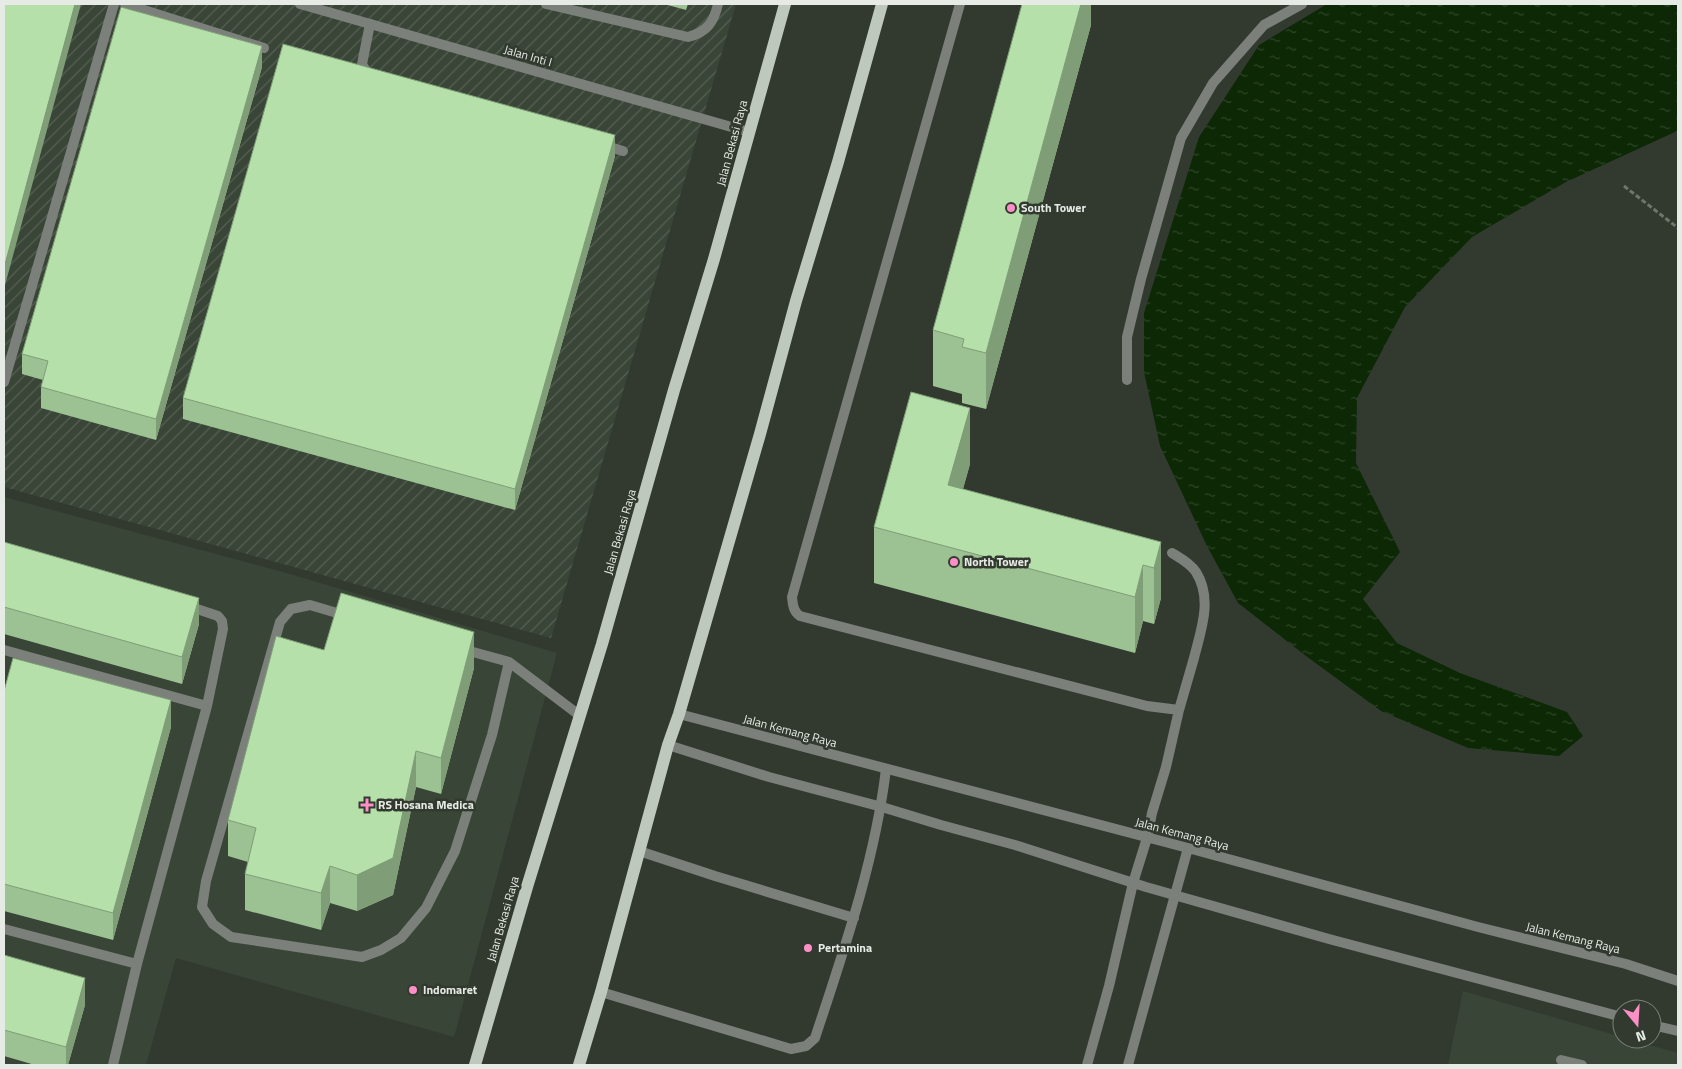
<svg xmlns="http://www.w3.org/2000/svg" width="1682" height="1069" viewBox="0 0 1682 1069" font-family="'Titillium Web',sans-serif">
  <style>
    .built { fill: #394536 }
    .industrial { fill: url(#industrial-furrows) }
    .water { fill: url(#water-ripples) }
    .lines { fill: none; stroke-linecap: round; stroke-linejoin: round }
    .path { stroke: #6e756d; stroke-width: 3; stroke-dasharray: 5 2.5; stroke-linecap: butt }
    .service { stroke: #7c807b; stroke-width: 10 }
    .minor { stroke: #7c807b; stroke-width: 10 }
    .primary { stroke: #bfc8bd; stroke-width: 12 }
    .wall { fill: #9cc192 }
    .shaded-wall { fill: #7f9d77 }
    .building { fill: #b5e0aa; stroke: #7f9d77 }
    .poi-dot { fill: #fb8fc6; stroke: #323a30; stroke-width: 2 }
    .labels { text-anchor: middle; stroke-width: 5; stroke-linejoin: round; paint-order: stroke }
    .street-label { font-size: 12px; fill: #e6ebe5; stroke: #323a30 }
    .poi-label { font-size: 12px; font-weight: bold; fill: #e6ebe5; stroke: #323a30; text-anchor: start }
  </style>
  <defs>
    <pattern id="industrial-furrows" width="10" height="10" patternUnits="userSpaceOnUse" patternTransform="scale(1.25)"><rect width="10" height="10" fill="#394536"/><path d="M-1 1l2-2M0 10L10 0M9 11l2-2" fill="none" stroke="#566053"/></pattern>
    <pattern id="water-ripples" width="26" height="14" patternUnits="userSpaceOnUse" patternTransform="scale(1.25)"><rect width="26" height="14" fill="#0c2805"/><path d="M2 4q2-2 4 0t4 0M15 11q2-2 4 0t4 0" fill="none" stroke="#2f4729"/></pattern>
  </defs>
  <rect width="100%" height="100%" fill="#323a30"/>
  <!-- built -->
  <path class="built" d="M 4,497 L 283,572 L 557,653 L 454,1037 L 176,958 L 146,1065 L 4,1065 Z
    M 1463,991 L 1622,1037 L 1622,1039 L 1628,1039 L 1678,1053 L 1678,1065 L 1448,1065 Z"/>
  <!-- industrial -->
  <path class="industrial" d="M 4,4 L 736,4 L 551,638 L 4,487 Z"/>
  <!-- water -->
  <path class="water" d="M 1327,4 L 1678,4 L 1678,129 L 1675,132 L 1566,182 L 1472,237 L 1405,307 L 1357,398 L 1356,463 L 1400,552 L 1363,599 L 1397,643 L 1460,673 L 1567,712 L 1583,736 L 1559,756 L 1468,748 L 1381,711 L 1306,656 L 1238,603 L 1207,546 L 1160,446 L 1144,372 L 1144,313 L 1199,137 L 1259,45 Z"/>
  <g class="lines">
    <!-- path -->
    <path class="path" d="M 1624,186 L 1678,228"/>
    <!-- service -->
    <path class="service" d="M 125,4 L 264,48
      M 546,4 L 688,37 C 707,32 714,22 718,4
      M 960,4 L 792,597 C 793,605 793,611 800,616 L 1147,706 L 1179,710 L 1166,767 L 1152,813 L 1147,838
      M 370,24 L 362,64 L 366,71 L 372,75
      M 603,145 L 623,151
      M 1127,380 L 1127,337 L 1141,279 L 1181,138 L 1213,83 L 1264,25 L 1302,4
      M 4,382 L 114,4
      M 1172,553 C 1180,558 1190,563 1196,572 C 1213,599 1201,630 1194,658 C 1189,675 1184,693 1179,710
      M 347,616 L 310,605 L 291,609 L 280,622 L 206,881 L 202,907 L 213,924 L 231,937 L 362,957 L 381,950 L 401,938 L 426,908 L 455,851 L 492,735 L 509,662
      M 462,649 L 509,662 L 579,715
      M 4,650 L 207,706
      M 639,851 L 715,876 L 854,918
      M 4,929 L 137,964
      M 601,992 L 791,1049 L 806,1046 L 815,1038 C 844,950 875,861 886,769
      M 1561,1060 L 1582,1065
      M 113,1065 L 137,964 L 207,706 L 223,629 L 222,621 L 218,616 L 188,606"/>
    <!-- minor -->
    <path class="minor" d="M 300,4 L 749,132
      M 679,714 L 1188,848 L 1478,927 L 1626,964 L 1678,981
      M 668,745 L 769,777 L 882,807 L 941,825 L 1015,845 L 1146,887 L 1329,939 L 1622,1017
      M 1652,1025 L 1678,1031
      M 1087,1065 L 1109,986 L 1133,883 L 1147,838
      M 1128,1065 L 1188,848"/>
    <!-- primary -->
    <path class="primary" d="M 475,1065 L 527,887 L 602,644 L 674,390 L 714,259 L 785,4
      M 579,1065 L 601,992 L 668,745 L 679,714 L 760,434 L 796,301 L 838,162 L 882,4"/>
  </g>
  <!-- wall -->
  <path class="wall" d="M 664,4 L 688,4 L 686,10 Z
    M 1091,4 L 1091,25 L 986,409 L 962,403 L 962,394 L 933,386 L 933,330 Z
    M 262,67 L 156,440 L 41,408 L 41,387 L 43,380 L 22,374 L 22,354 Z
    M 615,156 L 515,510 L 183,419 L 183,398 Z
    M 970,464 L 963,489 L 1161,542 L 1161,598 L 1154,624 L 1143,621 L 1135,653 L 874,583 L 874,527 Z
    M 4,542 L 199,624 L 182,684 L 4,634 Z
    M 324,650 L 474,668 L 441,794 L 416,787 L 393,895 L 357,911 L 330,903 L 321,930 L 245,910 L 245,874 L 248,862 L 228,856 L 228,820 Z
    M 4,691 L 171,727 L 113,940 L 4,911 Z
    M 4,955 L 85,1005 L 68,1065 L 35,1065 L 4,1056 Z"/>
  <!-- shaded-wall -->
  <path class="shaded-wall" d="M 75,4 L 81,4 L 4,289 L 4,268 Z
    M 1081,4 L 1091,4 L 1091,25 L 986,409 L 986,353 Z
    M 262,46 L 262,67 L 156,440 L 156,419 Z
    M 615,135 L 615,156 L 515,510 L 515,489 Z
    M 970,408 L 970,464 L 948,541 L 948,485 Z
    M 1161,542 L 1161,598 L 1154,624 L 1154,568 Z
    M 1143,565 L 1143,621 L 1135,653 L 1135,597 Z
    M 199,598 L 199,624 L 182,684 L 182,657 Z
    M 474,632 L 474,668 L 441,794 L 441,758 Z
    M 171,700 L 171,727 L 113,940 L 113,913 Z
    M 416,751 L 416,787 L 393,895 L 357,911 L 357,875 Z
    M 330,866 L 330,903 L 321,930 L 321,893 Z
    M 85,978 L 85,1005 L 68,1065 L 66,1065 L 66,1047 Z"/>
  <!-- building -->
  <path class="building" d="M 4,4 L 75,4 L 4,268 Z
    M 1022,4 L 1081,4 L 986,353 L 962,347 L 964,339 L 933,330 Z
    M 121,7 L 262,46 L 156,419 L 41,387 L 48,361 L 22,354 Z
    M 283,44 L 615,135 L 515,489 L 183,398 Z
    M 911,392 L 970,408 L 948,485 L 1161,542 L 1154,568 L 1143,565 L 1135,597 L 874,527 Z
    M 4,542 L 199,598 L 182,657 L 4,607 Z
    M 341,593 L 474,632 L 441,758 L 416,751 L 393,858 L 357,875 L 330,866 L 321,893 L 245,874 L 256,828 L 228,820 L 276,636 L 324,650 Z
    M 13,658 L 171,700 L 113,913 L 4,884 L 4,691 Z
    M 4,955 L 85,978 L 66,1047 L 4,1030 Z"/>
  <!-- markers -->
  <g class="poi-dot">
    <circle cx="1011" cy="208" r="5"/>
    <circle cx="954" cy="562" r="5"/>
    <path d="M364.5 797.5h5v5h5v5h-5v5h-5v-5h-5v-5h5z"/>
    <circle cx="808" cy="948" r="5"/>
    <circle cx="413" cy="990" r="5"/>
  </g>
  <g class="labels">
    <!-- street labels -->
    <g class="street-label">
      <text transform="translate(528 56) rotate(16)" y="4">Jalan Inti I</text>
      <text transform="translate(732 143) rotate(-75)" y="4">Jalan Bekasi Raya</text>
      <text transform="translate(620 532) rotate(-74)" y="4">Jalan Bekasi Raya</text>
      <text transform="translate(790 731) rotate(15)" y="4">Jalan Kemang Raya</text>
      <text transform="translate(1182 834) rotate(15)" y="4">Jalan Kemang Raya</text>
      <text transform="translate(503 919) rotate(-74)" y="4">Jalan Bekasi Raya</text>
      <text transform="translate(1573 938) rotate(14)" y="4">Jalan Kemang Raya</text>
    </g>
    <!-- poi labels -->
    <g class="poi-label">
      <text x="1021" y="212">South Tower</text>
      <text x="964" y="566">North Tower</text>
      <text x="378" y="809">RS Hosana Medica</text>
      <text x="818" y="952">Pertamina</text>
      <text x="423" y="994">Indomaret</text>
    </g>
  </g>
  <!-- border -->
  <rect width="1682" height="1069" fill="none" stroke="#e6ebe5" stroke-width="10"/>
  <!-- north arrow -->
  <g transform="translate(1637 1024) rotate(162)"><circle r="24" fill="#323a30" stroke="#7a8178"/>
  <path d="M0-4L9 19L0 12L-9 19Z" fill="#fb8fc6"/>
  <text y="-8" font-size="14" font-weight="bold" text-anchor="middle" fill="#e6ebe5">N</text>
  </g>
</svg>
